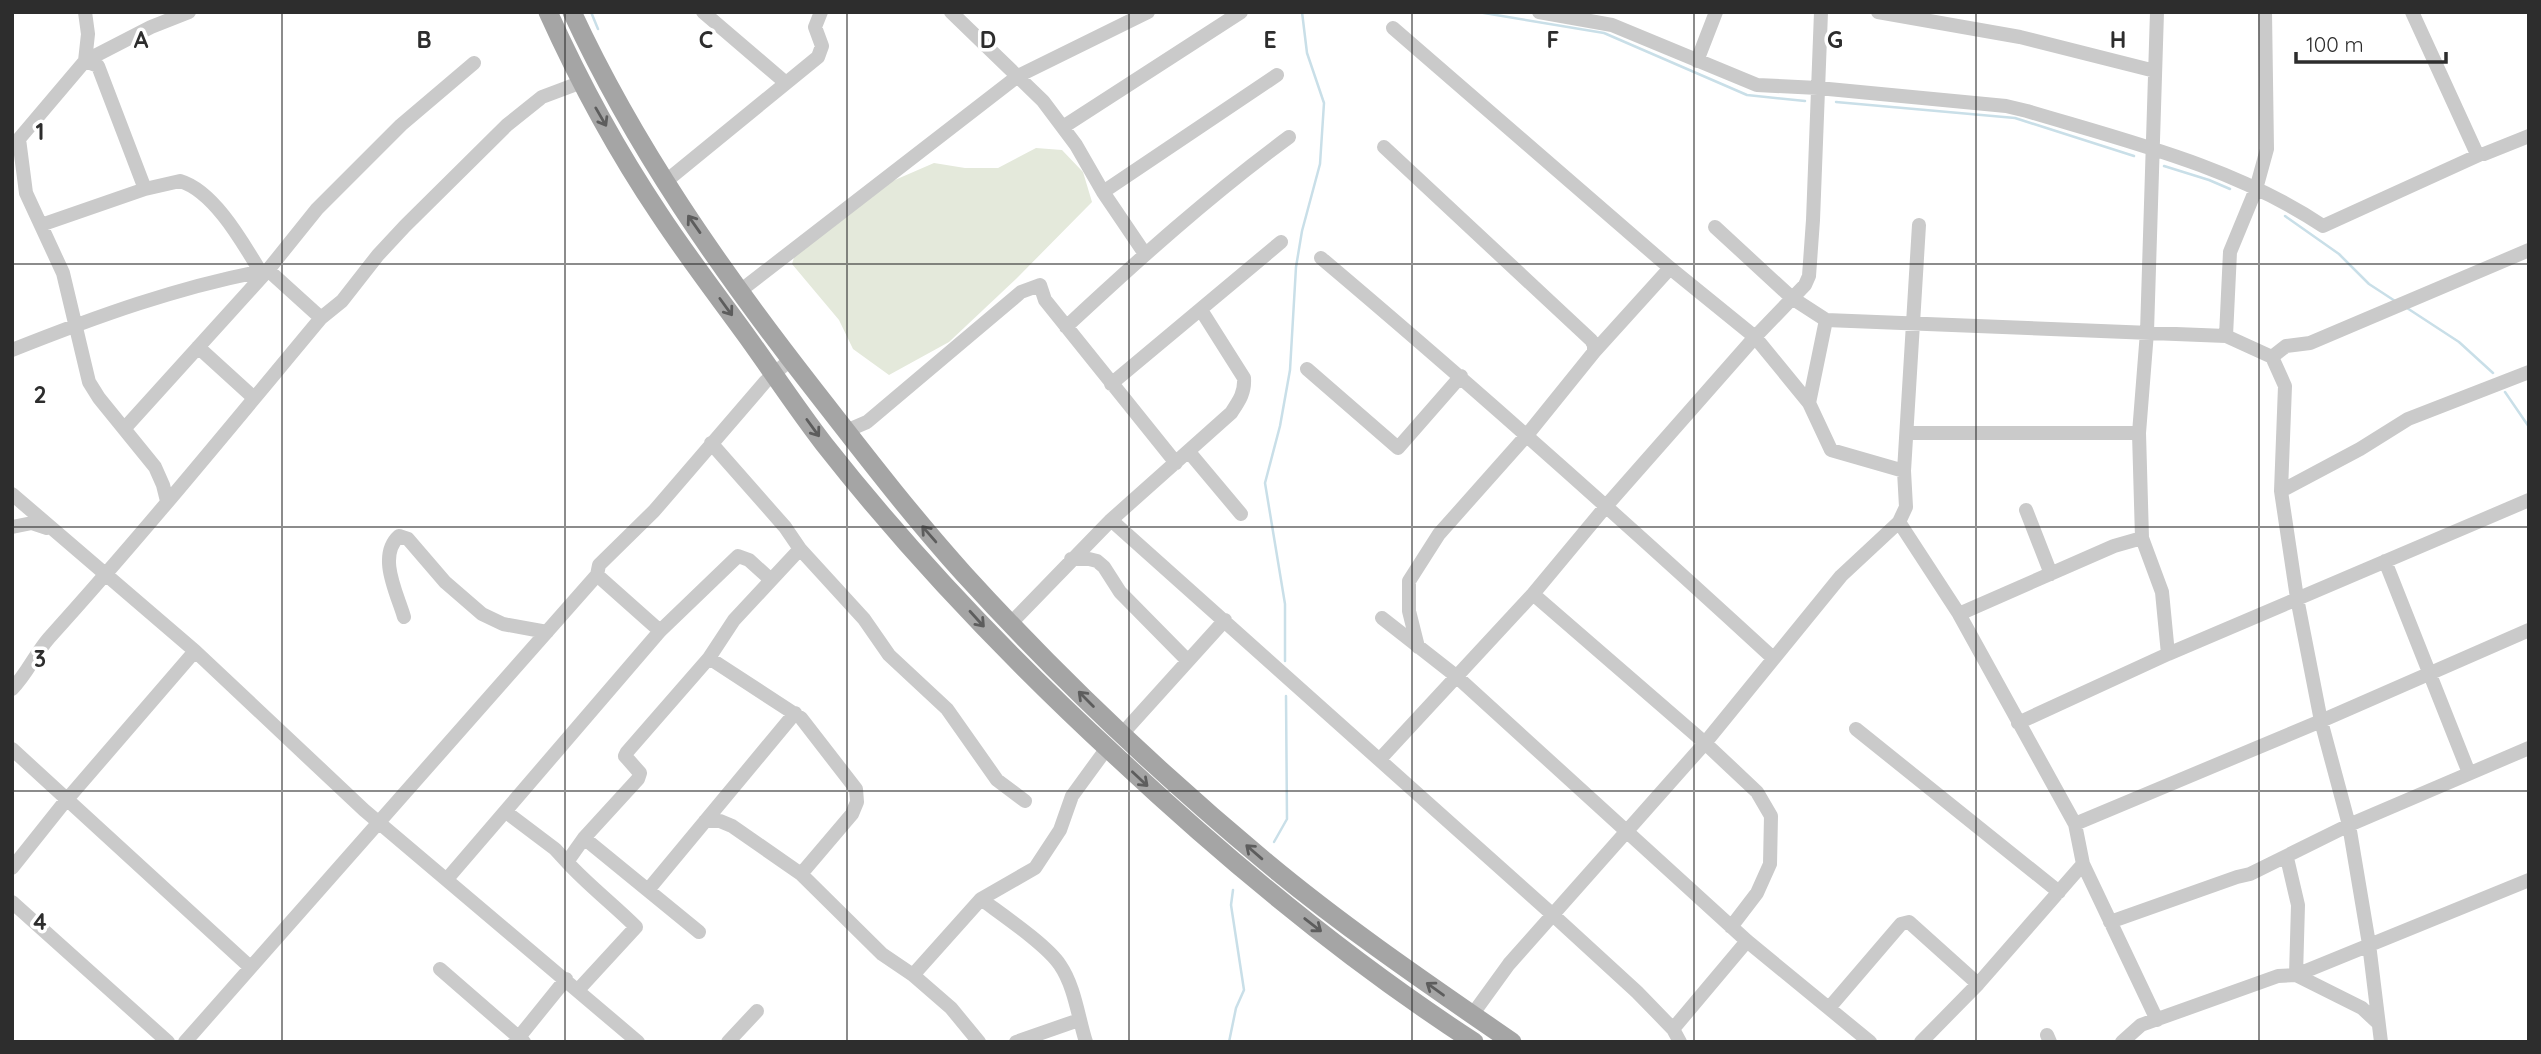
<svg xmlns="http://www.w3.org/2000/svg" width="2541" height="1054" viewBox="0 0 2541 1054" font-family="Quicksand,sans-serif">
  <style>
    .green { fill: #e4e9db }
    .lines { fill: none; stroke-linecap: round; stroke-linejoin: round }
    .stream { stroke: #c9dfe8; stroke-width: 2.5 }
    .minor { stroke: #cacaca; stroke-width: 14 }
    .major { stroke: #a5a5a5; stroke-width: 19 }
    .oneway { stroke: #5d5d5d }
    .grid { fill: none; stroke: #2d2d2d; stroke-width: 2; stroke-opacity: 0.55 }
    .grid-label { font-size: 23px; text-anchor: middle; font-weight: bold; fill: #2d2d2d; stroke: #fff; stroke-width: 7; stroke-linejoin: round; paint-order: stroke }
  </style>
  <rect width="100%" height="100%" fill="#fff"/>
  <!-- green -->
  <path class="green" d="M 1036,148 L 1062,150 L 1083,172 L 1092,202 L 1017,278 L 949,342 L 889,375 L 853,349 L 839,320 L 792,264 L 798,245 L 881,186 L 934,163 L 965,168 L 998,168 Z"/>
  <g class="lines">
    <!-- stream -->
    <path class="stream" d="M 591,12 L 598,29
      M 1478,12 L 1604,33 L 1747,95 L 1805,101
      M 1836,102 L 2015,118 L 2134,156
      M 2164,166 L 2209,180 L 2230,189
      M 2285,216 L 2339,254 L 2369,284 L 2395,301
      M 2407,308 L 2459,342 L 2493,373
      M 2505,392 L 2529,427
      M 1285,661 L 1285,604 L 1265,483 L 1280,426 L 1290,370 L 1296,267 L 1302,231 L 1320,164 L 1324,103 L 1307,53 L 1302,12
      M 1274,842 L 1287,819 L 1286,696
      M 1229,1042 L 1236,1008 L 1244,990 L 1231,905 L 1233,890"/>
    <!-- minor -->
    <path class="minor" d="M 703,12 L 786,83
      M 951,12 L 1043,101 L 1076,145 L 1103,192 L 1145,254
      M 1539,12 L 1612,25 L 1757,85 L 1818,88 L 2006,106 L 2027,111 C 2127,141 2235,167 2323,226 L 2479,155
      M 1878,12 L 2020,37 L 2155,71
      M 2157,12 L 2147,332 L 2139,433 L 2142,538 L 2162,592 L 2168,654
      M 2265,12 L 2267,149 L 2256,189 L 2230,252 L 2226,336 L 2272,357 L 2285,386 L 2281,491 L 2297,598 L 2321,721 L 2349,825 L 2369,944 L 2381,1042
      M 2412,12 L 2477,154 L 2484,154 L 2529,136
      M 1393,28 L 1670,268 L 1755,337 L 1809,403 L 1831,450 L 1904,471
      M 85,61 L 98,66 L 145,189
      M 85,61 L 88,34 L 85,12
      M 1697,61 L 1716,12
      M 1063,127 L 1241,12
      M 19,139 L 26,193 L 63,273 L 89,382 L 99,398 L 155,467 L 163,485 L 167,501
      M 13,146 L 85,61 L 151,27 L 189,12
      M 1384,147 L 1591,340 L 1594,345 L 1594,352
      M 665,182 L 818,57 L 822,46 L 815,27 L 821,12
      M 1103,192 L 1277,75
      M 41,225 L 145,189 L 180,181 C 214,191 243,243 260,271
      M 1715,227 L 1792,298 L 1826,320 L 2226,336
      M 1321,258 C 1475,388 1625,522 1773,658
      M 740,291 L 1018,76 L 1148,12
      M 1066,327 C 1138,260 1210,195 1289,137
      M 198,347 L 254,398
      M 12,350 C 95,317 180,286 268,270 L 321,318
      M 2272,357 L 2286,346 L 2310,343 L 2529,250
      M 1307,369 L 1398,448 L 1461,376
      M 1111,384 L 1281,242
      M 1809,403 L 1826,320
      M 124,429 L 268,270 L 317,209 L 401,125 L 474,63
      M 846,431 L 867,422 L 1021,292 L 1040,285 L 1045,300 L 1176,463
      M 1907,433 L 2139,433
      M 711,443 L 785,527 L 800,549 L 864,619 L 889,655 L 947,709 L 997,780 L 1025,801
      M 1189,452 L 1241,514
      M 2281,491 L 2360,449 L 2408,419 L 2529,372
      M 12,494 L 195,651 L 364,810 L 638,1042
      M 2026,510 L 2051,574
      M 1111,520 L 1553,915 L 1637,992 L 1673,1029 L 1680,1042
      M 1899,522 L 1959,614 L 2075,824 L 2083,864 L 2157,1020
      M 12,527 L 32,523 L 47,528
      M 1071,559 L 1089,559 L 1097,561 L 1104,567 L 1120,592 L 1188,661
      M 2385,561 L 2469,773
      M 597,575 L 660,631
      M 1533,594 L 1705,743 L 1757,792 L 1771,816 L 1770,864 L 1757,893 L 1731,927
      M 1959,614 L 2114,546 L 2142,538
      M 404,617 C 397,593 377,556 399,536 L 408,539 L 445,582 L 482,614 L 503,624 L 547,632
      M 1382,618 L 1456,676 L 1747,941 L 1870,1042
      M 1011,623 L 1111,520 L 1231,413 C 1239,401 1245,393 1244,378 L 1201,310
      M 1418,647 L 1409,611 L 1409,581 L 1439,534 L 1527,435 L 1594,352 L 1670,268
      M 12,689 C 27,674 35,654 49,638 C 143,534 231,426 321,318 L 342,301 L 378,255 L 405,226 L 507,125 L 542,97 L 582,82
      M 2018,723 L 2168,654 L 2529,500
      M 1856,729 L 2059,892
      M 1122,734 L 1225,620
      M 12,749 L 250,967
      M 1381,758 L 1533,594 L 1607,505 L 1755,337 L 1805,285 L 1809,276 L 1813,220 L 1821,12
      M 506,812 L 555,849 L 567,862 L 584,838 L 638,779 L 640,773 L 625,756 L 627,752 L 709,658 L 734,620 L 800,549
      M 705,821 L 720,821 L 732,826 L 801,874 L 852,814 L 857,802 L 856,789 L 801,718 L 709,658
      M 2075,824 L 2321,721 L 2529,630
      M 584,838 L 699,932
      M 2287,858 L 2298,905 L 2296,975 L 2529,880
      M 567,862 C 588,885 614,905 636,927 L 578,990
      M 12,868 L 63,804 L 195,651
      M 801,874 L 882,954 L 913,975
      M 447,879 L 660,631 L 738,556 L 749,560 L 771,580
      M 648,890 L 795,713
      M 981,899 L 1035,868 L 1060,830 L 1072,796 L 1107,748
      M 12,902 L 168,1042
      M 2110,922 L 2237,877 L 2250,874 L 2349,825 L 2529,748
      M 440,969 L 524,1042
      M 1829,1008 L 1901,924 L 1909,922 L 1978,984
      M 1472,1015 L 1509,964 L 1705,743 L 1841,576 L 1899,522 L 1906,507 L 1904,471 L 1919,225
      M 1673,1029 L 1747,941
      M 2047,1035 L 2050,1042
      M 185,1042 L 597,575 L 599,565 L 654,511 L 765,382 L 791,359
      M 515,1042 L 566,979
      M 728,1042 L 757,1011
      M 979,1042 L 951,1008 L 913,975 L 981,899 C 1001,914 1047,945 1060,965 C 1075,987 1078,1017 1086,1042
      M 1016,1042 L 1079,1020
      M 1921,1042 L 1978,984 L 2083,864
      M 2122,1042 L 2141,1025 L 2278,976 L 2296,975 L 2362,1008 L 2378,1023"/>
    <!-- major -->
    <path class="major" d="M 548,12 C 580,83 617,151 660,215 C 687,256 717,295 746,335 C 772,371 797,409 824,444 C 912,556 1012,660 1117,757 C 1228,861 1346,959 1474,1042
      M 572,12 C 635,148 720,269 812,387 C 861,450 910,514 964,574 C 1057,676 1159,773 1266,862 C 1344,927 1428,984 1512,1042"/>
  </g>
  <!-- one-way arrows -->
  <defs><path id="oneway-shaft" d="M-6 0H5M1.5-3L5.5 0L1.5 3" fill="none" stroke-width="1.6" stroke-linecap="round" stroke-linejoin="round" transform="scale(1.75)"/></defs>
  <g class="oneway">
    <use href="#oneway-shaft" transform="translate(601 117) rotate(60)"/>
    <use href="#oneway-shaft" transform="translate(694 224) rotate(-125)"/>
    <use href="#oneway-shaft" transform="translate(726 307) rotate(54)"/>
    <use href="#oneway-shaft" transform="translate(813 428) rotate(54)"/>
    <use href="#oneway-shaft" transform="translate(929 534) rotate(-131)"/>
    <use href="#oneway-shaft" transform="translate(977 619) rotate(48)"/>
    <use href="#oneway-shaft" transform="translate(1086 699) rotate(-135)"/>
    <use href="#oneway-shaft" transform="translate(1140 779) rotate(43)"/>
    <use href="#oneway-shaft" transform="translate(1254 852) rotate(-139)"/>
    <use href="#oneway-shaft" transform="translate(1313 925) rotate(38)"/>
    <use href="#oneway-shaft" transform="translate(1435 989) rotate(-144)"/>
  </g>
  <!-- grid -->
  <path class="grid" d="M 282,12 L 282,1042M 565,12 L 565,1042M 847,12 L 847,1042M 1129,12 L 1129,1042M 1412,12 L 1412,1042M 1694,12 L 1694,1042M 1976,12 L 1976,1042M 2259,12 L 2259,1042M 12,264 L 2529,264M 12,527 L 2529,527M 12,791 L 2529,791"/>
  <g class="grid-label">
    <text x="141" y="48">A</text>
    <text x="424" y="48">B</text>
    <text x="706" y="48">C</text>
    <text x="988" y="48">D</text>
    <text x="1270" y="48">E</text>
    <text x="1553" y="48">F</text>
    <text x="1835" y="48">G</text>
    <text x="2118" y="48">H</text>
    <text x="40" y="140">1</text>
    <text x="40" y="403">2</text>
    <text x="40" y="667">3</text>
    <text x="40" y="930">4</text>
  </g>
  <!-- border -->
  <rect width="2541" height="1054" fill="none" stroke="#2d2d2d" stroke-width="28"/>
  <!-- scale -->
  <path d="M2296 52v10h150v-10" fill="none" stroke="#2d2d2d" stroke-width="3.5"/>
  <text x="2306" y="52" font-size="21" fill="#2d2d2d" stroke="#ffffff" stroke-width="5" paint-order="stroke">100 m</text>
</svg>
